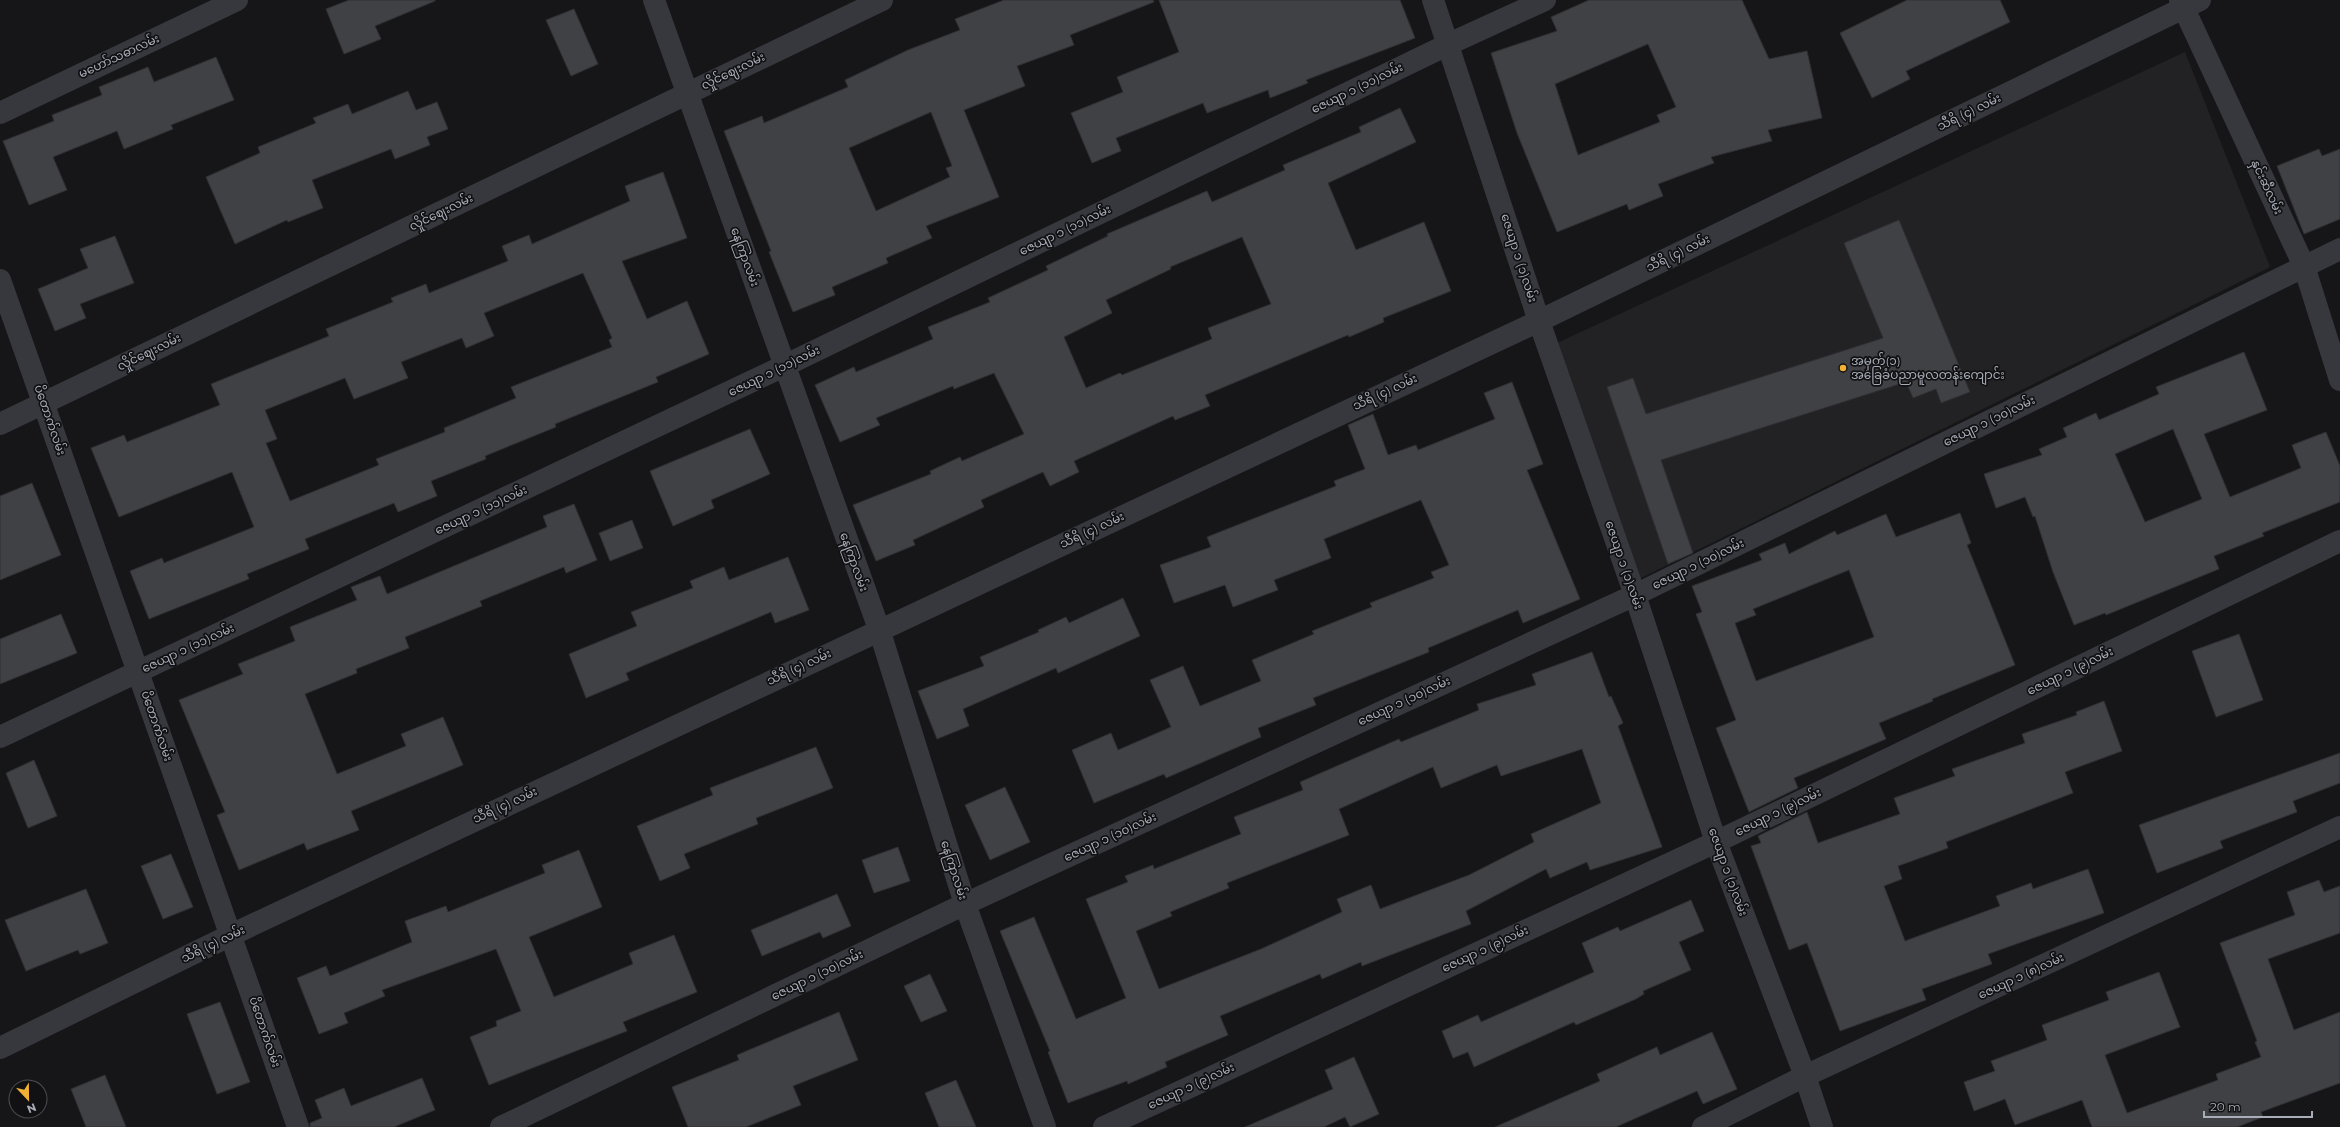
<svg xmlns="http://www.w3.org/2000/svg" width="2340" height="1127" viewBox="0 0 2340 1127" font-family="Montserrat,'Noto Sans Myanmar',sans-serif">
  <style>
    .built { fill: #222225 }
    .building { fill: #404145; stroke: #303034; fill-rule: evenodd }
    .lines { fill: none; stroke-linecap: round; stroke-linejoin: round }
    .minor { stroke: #37383d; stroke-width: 22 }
    .poi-dot { fill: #f2b134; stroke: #111113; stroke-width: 1.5 }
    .labels { text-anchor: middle; stroke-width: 3.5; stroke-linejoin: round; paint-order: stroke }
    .street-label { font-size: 12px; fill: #a8adb8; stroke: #111113 }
    .poi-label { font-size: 12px; fill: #a8adb8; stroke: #111113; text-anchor: start }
  </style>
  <rect width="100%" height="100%" fill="#161618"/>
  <!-- built -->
  <path class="built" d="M 2185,52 L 2270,267 L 1639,579 L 1557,343 Z"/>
  <!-- building -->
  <path class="building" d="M 349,0 L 435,0 L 435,1 L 375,26 L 381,39 L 344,54 L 326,9 Z
    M 1004,0 L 1153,0 L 1154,2 L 1070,35 L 1074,45 L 1017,66 L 1025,86 L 964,110 L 999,197 L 926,226 L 932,238 L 886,258 L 888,263 L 832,287 L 835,295 L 793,312 L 769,252 L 771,251 L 724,131 L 762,116 L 764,123 L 848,87 L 845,80 L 908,50 L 960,30 L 955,19 ZM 931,112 L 952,166 L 946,168 L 950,177 L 876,211 L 849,148 Z
    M 1159,0 L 1400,0 L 1415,38 L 1306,80 L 1308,83 L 1270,98 L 1268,90 L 1207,113 L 1203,103 L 1116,138 L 1121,151 L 1092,163 L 1071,113 L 1123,92 L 1117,77 L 1179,52 Z
    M 1589,0 L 1742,0 L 1769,59 L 1807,51 L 1822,118 L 1768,130 L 1772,141 L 1711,157 L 1714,163 L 1658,184 L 1663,196 L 1629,210 L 1627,204 L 1557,232 L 1517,133 L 1491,53 L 1557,31 L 1551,17 ZM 1648,44 L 1676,107 L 1657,115 L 1660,122 L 1578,155 L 1555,84 Z
    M 1907,0 L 2000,0 L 2010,22 L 1906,71 L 1910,79 L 1872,98 L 1840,33 Z
    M 574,9 L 598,64 L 571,76 L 546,20 Z
    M 216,57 L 234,100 L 171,125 L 173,129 L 124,149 L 117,131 L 53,157 L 67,190 L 29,205 L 3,141 L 54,121 L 52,115 L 102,95 L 99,87 L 148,67 L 154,82 Z
    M 408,91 L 416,110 L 437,102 L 448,129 L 427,137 L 430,145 L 395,159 L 391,149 L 312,180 L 323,208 L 288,222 L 287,220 L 235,244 L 206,177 L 260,153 L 258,147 L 316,123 L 313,118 L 348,104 L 352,114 Z
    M 1400,108 L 1416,142 L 1328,183 L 1356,250 L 1424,222 L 1451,291 L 1383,318 L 1384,322 L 1349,337 L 1348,335 L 1205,395 L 1210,406 L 1175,420 L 1173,416 L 1074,461 L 1079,472 L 1050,486 L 1043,472 L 981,500 L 984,507 L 913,540 L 915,545 L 876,561 L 853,505 L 931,474 L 930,471 L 960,457 L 962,461 L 1024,434 L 994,373 L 954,389 L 953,386 L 876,418 L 880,425 L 840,442 L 815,385 L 854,367 L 856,372 L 933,339 L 928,327 L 990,302 L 988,298 L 1048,270 L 1046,266 L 1108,236 L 1107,234 L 1207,191 L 1212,202 L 1285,170 L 1283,165 L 1361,132 L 1359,127 ZM 1242,237 L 1271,304 L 1208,328 L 1212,339 L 1122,375 L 1120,373 L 1086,388 L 1064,337 L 1112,313 L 1106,300 L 1171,269 L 1170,267 Z
    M 2319,149 L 2322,156 L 2340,149 L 2340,219 L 2304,234 L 2277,166 Z
    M 663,172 L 687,238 L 622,261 L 647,319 L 687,301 L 709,354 L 656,377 L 658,382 L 555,424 L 556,427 L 485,456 L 486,459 L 431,481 L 437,496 L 398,512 L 394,503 L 305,539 L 309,549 L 247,574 L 249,579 L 149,619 L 130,571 L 162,558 L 164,563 L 254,527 L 232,472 L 119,517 L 91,448 L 124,435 L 127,442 L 220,405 L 211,384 L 329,336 L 326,329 L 393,302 L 391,298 L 426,284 L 429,293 L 508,261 L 502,246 L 529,235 L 532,244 L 630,201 L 625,186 ZM 583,273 L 612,338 L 609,340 L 612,347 L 511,387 L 516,398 L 444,428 L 445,432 L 376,459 L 379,465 L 290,501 L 266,443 L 277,439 L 265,410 L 345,378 L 354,399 L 408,378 L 401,362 L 462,338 L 466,348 L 494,336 L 484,313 Z
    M 1899,220 L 1970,392 L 1941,403 L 1936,389 L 1913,398 L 1906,382 L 1661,460 L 1693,553 L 1668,564 L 1607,387 L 1633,378 L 1646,414 L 1883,338 L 1844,243 Z
    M 115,236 L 134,283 L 80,304 L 86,318 L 55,331 L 38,289 L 88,268 L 80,249 Z
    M 2244,352 L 2267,410 L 2204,434 L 2230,497 L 2301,468 L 2292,445 L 2326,432 L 2340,466 L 2340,502 L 2262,533 L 2264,536 L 2214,556 L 2219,569 L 2106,615 L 2105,613 L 2074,625 L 2053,572 L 2035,516 L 2033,517 L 2025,497 L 1996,508 L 1984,474 L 2042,455 L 2039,449 L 2067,437 L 2063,428 L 2096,413 L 2099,420 L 2159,394 L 2156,387 ZM 2173,429 L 2202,499 L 2145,522 L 2115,454 Z
    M 1512,382 L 1543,464 L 1527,470 L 1580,599 L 1523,623 L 1518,610 L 1428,648 L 1429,652 L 1313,698 L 1316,705 L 1258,728 L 1261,737 L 1166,778 L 1164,774 L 1094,803 L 1072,750 L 1111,733 L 1118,750 L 1171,727 L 1150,680 L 1183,666 L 1200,706 L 1261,681 L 1252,660 L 1314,634 L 1312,631 L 1372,607 L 1370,603 L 1434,578 L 1431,572 L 1449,565 L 1421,500 L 1324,539 L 1331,558 L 1274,580 L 1278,590 L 1233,607 L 1225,585 L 1174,603 L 1160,565 L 1211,547 L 1207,537 L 1336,486 L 1334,481 L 1365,469 L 1348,425 L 1373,414 L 1388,455 L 1416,445 L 1418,450 L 1495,419 L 1484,393 Z
    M 750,429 L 770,474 L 711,500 L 714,508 L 673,526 L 650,471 Z
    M 32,483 L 61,555 L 0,580 L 0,496 Z
    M 574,504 L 597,560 L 566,573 L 564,567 L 480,601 L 482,606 L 405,637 L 409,648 L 356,669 L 357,673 L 305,694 L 337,774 L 406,746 L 401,734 L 443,717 L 463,765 L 351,811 L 359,830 L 307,850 L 304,843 L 239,870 L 217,815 L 225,812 L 179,700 L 243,674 L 238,664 L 295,641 L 290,627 L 357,600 L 351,587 L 380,576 L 387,594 L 547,527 L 543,516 Z
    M 1960,513 L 1971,543 L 1967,545 L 2015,665 L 1932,699 L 1933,701 L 1879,723 L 1886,739 L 1794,778 L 1798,788 L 1749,812 L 1716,728 L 1736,720 L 1696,614 L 1702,612 L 1692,586 L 1762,560 L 1759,554 L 1785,543 L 1789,554 L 1835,531 L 1837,535 L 1886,514 L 1896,537 ZM 1849,570 L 1874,637 L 1756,681 L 1735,623 L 1756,615 L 1753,609 Z
    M 632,520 L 643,548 L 610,561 L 599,533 Z
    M 788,557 L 809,610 L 775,623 L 771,612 L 626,673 L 629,680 L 586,698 L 569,654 L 637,626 L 631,612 L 693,588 L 690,581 L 724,567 L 729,580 Z
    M 1123,598 L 1140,636 L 1058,673 L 1056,668 L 963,709 L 969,726 L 937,739 L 918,691 L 984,666 L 980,657 L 1039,632 L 1038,630 L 1066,617 L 1069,623 Z
    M 61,614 L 77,653 L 0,684 L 0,639 Z
    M 2239,634 L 2263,700 L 2216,717 L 2192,651 Z
    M 1592,652 L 1609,697 L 1611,696 L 1623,723 L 1618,726 L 1662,847 L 1590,870 L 1587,862 L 1550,878 L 1546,869 L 1466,911 L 1471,924 L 1362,966 L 1361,962 L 1322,979 L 1320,974 L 1220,1016 L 1228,1035 L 1165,1062 L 1167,1067 L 1128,1084 L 1127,1081 L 1068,1103 L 1048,1052 L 1050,1051 L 1000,931 L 1034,917 L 1076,1019 L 1126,998 L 1086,899 L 1128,882 L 1125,876 L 1153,865 L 1154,869 L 1241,834 L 1234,817 L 1303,790 L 1300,782 L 1399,739 L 1401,742 L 1479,710 L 1477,704 L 1536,685 L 1532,674 ZM 1582,749 L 1601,803 L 1531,834 L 1534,842 L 1469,875 L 1380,909 L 1371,885 L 1337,899 L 1342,912 L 1261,949 L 1159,989 L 1136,931 L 1172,916 L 1170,912 L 1229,888 L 1227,883 L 1349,835 L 1339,809 L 1433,767 L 1441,788 L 1497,765 L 1501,776 Z
    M 2104,701 L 2122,751 L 2065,772 L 2073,793 L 1946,842 L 1948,848 L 1898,866 L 1902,879 L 1884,886 L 1905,941 L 2000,906 L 1996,896 L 2031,883 L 2033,889 L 2088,869 L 2104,913 L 1988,954 L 1992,964 L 1922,989 L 1926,1000 L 1840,1031 L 1807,943 L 1789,950 L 1751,846 L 1761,843 L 1758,836 L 1807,812 L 1818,843 L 1900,814 L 1894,798 L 1955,776 L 1952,769 L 2025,743 L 2022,734 L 2077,715 L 2076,712 Z
    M 816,747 L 833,788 L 756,818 L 758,824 L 684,854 L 690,868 L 660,881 L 637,826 L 713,795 L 710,788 Z
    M 2340,753 L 2340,783 L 2293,801 L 2297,812 L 2220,841 L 2223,848 L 2157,873 L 2139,825 Z
    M 34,760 L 57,816 L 28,828 L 6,773 Z
    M 1005,787 L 1030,842 L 990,860 L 965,805 Z
    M 898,847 L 910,881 L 874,893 L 862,860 Z
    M 579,850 L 602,907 L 529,937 L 554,997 L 633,964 L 629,953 L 674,935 L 697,992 L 623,1022 L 627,1031 L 489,1085 L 470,1037 L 497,1026 L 496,1021 L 521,1011 L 496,949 L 382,990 L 385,996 L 344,1013 L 348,1023 L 319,1034 L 297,978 L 326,966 L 330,976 L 412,942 L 405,921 L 446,906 L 448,912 L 545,873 L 542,865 Z
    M 171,854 L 193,907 L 163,919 L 141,866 Z
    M 2319,880 L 2324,892 L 2340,886 L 2340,933 L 2268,959 L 2294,1030 L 2340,1012 L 2340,1083 L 2261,1112 L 2263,1117 L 2237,1127 L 2092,1127 L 2082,1100 L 2015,1125 L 2005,1099 L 1974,1111 L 1964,1082 L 1995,1071 L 1991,1061 L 2047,1040 L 2042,1025 L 2109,1000 L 2106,992 L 2159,972 L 2180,1027 L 2105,1055 L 2127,1113 L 2218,1080 L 2216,1074 L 2261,1057 L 2255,1042 L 2257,1041 L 2220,943 L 2295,915 L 2287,892 Z
    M 86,889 L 108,943 L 80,954 L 78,950 L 26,971 L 5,920 Z
    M 837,894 L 851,926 L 823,938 L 820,932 L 762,956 L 751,930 Z
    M 1691,900 L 1704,931 L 1679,942 L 1691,970 L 1643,991 L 1644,994 L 1636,999 L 1576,1025 L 1574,1022 L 1474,1067 L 1468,1052 L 1453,1058 L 1442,1031 L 1478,1015 L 1481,1022 L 1594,972 L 1582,943 L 1618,927 L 1620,931 Z
    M 930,974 L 947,1011 L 921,1022 L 904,986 Z
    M 220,1002 L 250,1082 L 217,1094 L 187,1014 Z
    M 839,1012 L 858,1060 L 793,1086 L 801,1105 L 746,1127 L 688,1127 L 672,1087 L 739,1060 L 737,1055 Z
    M 1712,1032 L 1737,1089 L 1703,1104 L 1697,1091 L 1616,1127 L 1495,1127 L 1600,1081 L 1597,1074 L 1657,1047 L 1660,1055 Z
    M 1354,1057 L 1379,1114 L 1350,1127 L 1345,1117 L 1324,1127 L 1245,1127 L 1333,1089 L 1325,1070 Z
    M 105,1075 L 126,1127 L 86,1127 L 71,1089 Z
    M 422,1078 L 435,1110 L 394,1127 L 310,1127 L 310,1123 L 322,1118 L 315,1100 L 344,1088 L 351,1106 Z
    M 956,1080 L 976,1127 L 939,1127 L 925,1093 Z"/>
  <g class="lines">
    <!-- minor -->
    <path class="minor" d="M 654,0 L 879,629 L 965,904 L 1045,1127
      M 1433,0 L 1539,321 L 1635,595 L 1716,842 L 1805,1076 L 1822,1127
      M 2180,0 L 2304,266 L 2340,380
      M 0,113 L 237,0
      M 0,280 L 298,1127
      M 0,424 L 882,0
      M 0,737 L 784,366 L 1449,44 L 1545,0
      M 0,1048 L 231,935 L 1539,321 L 2200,0
      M 501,1127 L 965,904 L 1635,595 L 2340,249
      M 1104,1127 L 1716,842 L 2340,541
      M 1703,1127 L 1805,1076 L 2340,827"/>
  </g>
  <!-- markers -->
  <circle class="poi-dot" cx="1843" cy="368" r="4"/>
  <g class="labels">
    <!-- street labels -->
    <g class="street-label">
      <text transform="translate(119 56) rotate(-25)" y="4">မဟော်သဓာလမ်း</text>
      <text transform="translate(733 71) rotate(-26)" y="4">လှိုင်ဈေးလမ်း</text>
      <text transform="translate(1357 88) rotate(-26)" y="4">ဇေယျာ ၁ (၁၁)လမ်း</text>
      <text transform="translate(1969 112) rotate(-26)" y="4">သီရိ (၄) လမ်း</text>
      <text transform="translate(2267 187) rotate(65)" y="4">နှင်းဆီလမ်း</text>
      <text transform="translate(441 212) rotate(-26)" y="4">လှိုင်ဈေးလမ်း</text>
      <text transform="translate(1065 230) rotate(-26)" y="4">ဇေယျာ ၁ (၁၁)လမ်း</text>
      <text transform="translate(1678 253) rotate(-26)" y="4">သီရိ (၄) လမ်း</text>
      <text transform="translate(745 257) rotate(70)" y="4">နေကြာလမ်း</text>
      <text transform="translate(1519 258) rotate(72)" y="4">ဇေယျာ ၁ (၁)လမ်း</text>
      <text transform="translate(149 352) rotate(-26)" y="4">လှိုင်ဈေးလမ်း</text>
      <text transform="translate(774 371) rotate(-26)" y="4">ဇေယျာ ၁ (၁၁)လမ်း</text>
      <text transform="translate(1385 392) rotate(-25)" y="4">သီရိ (၄) လမ်း</text>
      <text transform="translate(50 420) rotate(71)" y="4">ပိတောက်လမ်း</text>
      <text transform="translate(1989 421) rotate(-26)" y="4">ဇေယျာ ၁ (၁၀)လမ်း</text>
      <text transform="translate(481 510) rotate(-25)" y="4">ဇေယျာ ၁ (၁၁)လမ်း</text>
      <text transform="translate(1092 530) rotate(-25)" y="4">သီရိ (၄) လမ်း</text>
      <text transform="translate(854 562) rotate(70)" y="4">နေကြာလမ်း</text>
      <text transform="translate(1698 564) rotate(-26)" y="4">ဇေယျာ ၁ (၁၀)လမ်း</text>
      <text transform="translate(1624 565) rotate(71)" y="4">ဇေယျာ ၁ (၁)လမ်း</text>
      <text transform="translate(188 648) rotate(-25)" y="4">ဇေယျာ ၁ (၁၁)လမ်း</text>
      <text transform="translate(799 667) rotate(-25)" y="4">သီရိ (၄) လမ်း</text>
      <text transform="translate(2070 671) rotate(-26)" y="4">ဇေယျာ ၁ (၉)လမ်း</text>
      <text transform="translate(1404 701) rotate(-25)" y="4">ဇေယျာ ၁ (၁၀)လမ်း</text>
      <text transform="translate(157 726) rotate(71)" y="4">ပိတောက်လမ်း</text>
      <text transform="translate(505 805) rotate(-25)" y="4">သီရိ (၄) လမ်း</text>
      <text transform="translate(1778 812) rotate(-26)" y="4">ဇေယျာ ၁ (၉)လမ်း</text>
      <text transform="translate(1110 837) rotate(-25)" y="4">ဇေယျာ ၁ (၁၀)လမ်း</text>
      <text transform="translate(954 870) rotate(72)" y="4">နေကြာလမ်း</text>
      <text transform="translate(1728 872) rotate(70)" y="4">ဇေယျာ ၁ (၁)လမ်း</text>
      <text transform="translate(213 944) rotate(-26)" y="4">သီရိ (၄) လမ်း</text>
      <text transform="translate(1485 949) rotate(-25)" y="4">ဇေယျာ ၁ (၉)လမ်း</text>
      <text transform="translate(817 975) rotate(-26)" y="4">ဇေယျာ ၁ (၁၀)လမ်း</text>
      <text transform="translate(2021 976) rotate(-25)" y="4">ဇေယျာ ၁ (၈)လမ်း</text>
      <text transform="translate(265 1032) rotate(71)" y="4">ပိတောက်လမ်း</text>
      <text transform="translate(1191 1086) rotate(-25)" y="4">ဇေယျာ ၁ (၉)လမ်း</text>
    </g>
    <!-- poi labels -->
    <g class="poi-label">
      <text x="1851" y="365">အမှတ်(၁)<tspan x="1851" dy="14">အခြေခံပညာမူလတန်းကျောင်း</tspan></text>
    </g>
  </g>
  <!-- north arrow -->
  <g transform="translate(28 1099) rotate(158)"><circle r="19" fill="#111113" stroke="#4d4f55"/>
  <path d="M0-3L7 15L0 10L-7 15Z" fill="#f2b134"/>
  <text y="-6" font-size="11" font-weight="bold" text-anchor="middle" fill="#a8adb8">N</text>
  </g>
  <!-- scale -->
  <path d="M2204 1111v6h108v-6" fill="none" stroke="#a8adb8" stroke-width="2"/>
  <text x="2210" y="1111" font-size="12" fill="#a8adb8" stroke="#111113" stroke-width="3" paint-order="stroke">20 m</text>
</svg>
